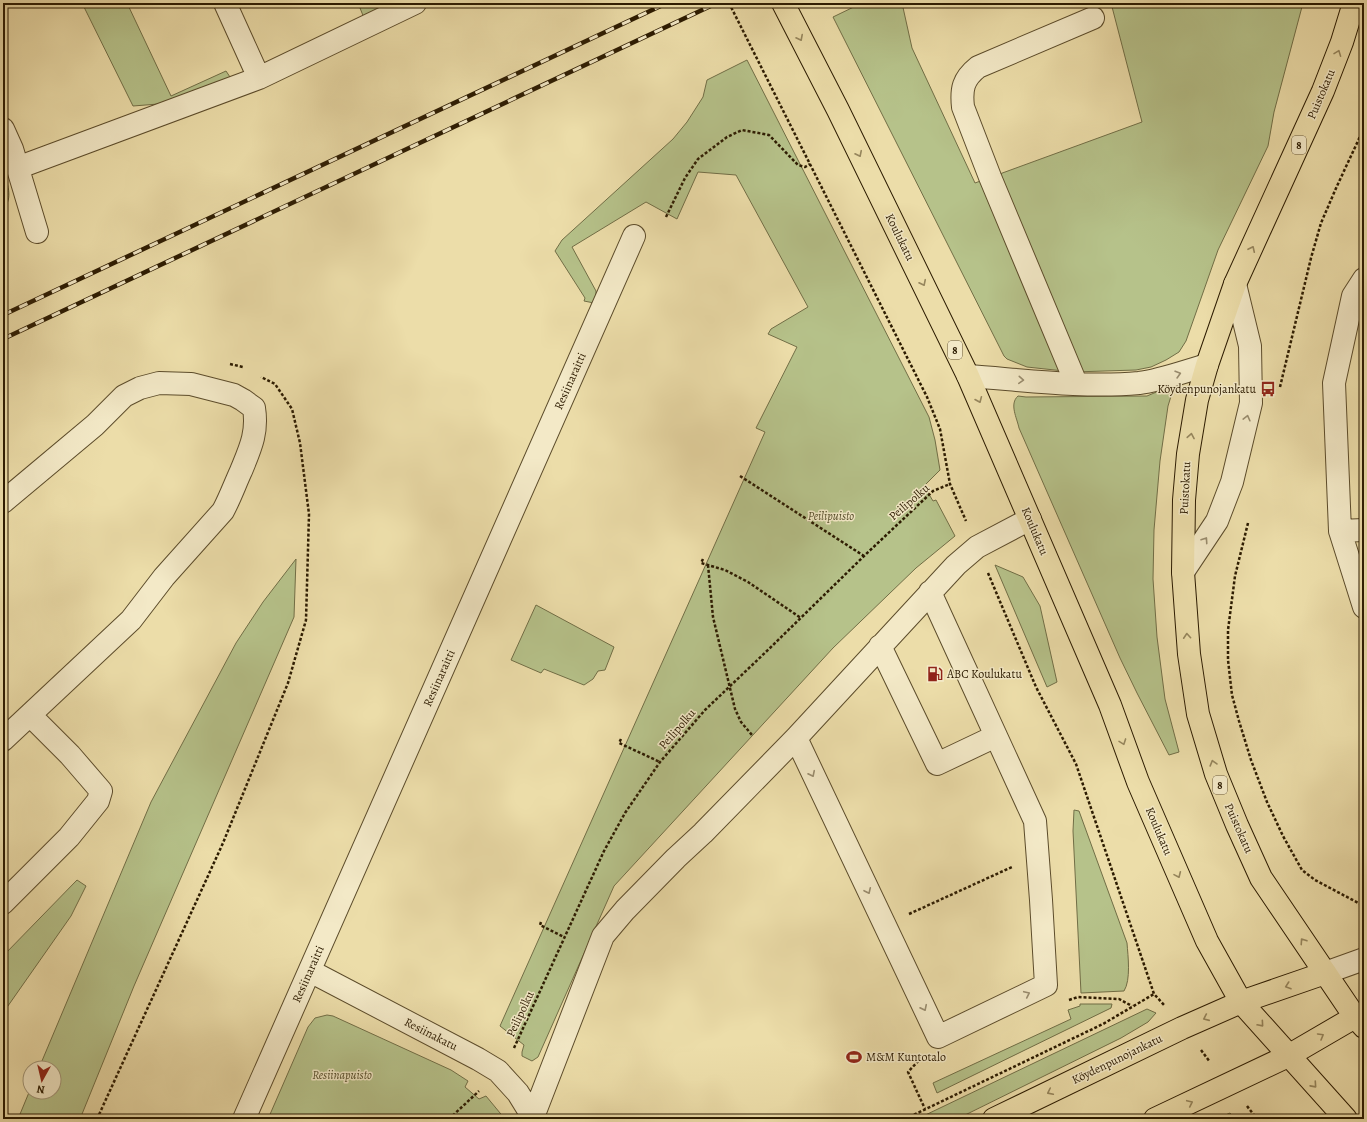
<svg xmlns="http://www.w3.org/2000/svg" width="1367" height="1122" viewBox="0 0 1367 1122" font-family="Alegreya,serif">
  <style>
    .green { fill: #b6c28a; stroke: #716e46 }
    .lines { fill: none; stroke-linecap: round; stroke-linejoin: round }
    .minor-casing { stroke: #5c4c2b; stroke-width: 24 }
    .major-casing { stroke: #2c1b01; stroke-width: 24 }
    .highway-casing { stroke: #2c1b01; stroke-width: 24 }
    .path { stroke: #2c1b01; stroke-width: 2.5; stroke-dasharray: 3 2; stroke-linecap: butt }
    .minor { stroke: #f3e9c7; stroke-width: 22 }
    .major { stroke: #ecdda9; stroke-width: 22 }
    .highway { stroke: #ecdda9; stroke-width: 22 }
    .rail-casing { stroke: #2c1b01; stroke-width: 4.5 }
    .rail { stroke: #f3e9c7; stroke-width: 3; stroke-dasharray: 9; stroke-linecap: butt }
    .oneway { stroke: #96865d }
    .oneway2 { stroke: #998c6e }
    .labels { text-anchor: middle; stroke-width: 3; stroke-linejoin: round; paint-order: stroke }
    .shield { fill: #f3e9c7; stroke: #68593c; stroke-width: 1 }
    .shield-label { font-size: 11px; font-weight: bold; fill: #2c1b01 }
    .street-label { font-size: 12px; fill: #2c1b01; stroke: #f3e9c7 }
    .poi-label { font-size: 12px; fill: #2c1b01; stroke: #f3e9c7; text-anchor: start }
    .park-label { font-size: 12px; font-style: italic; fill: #554d2a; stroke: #f3e9c7 }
  </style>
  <rect width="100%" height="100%" fill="#ecdda9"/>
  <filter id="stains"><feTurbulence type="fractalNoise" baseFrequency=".005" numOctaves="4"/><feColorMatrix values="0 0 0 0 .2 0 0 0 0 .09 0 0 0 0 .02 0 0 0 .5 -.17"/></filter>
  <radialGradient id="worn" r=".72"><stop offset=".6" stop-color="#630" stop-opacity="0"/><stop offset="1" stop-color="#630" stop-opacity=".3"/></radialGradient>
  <!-- green -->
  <path class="green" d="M 82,3 L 127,3 L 171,96 L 226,71 L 234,83 L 171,103 L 133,106 Z
    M 369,3 L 402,3 L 364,18 L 360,8 Z
    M 862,3 L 902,3 L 912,48 L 975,183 L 1142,122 L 1111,3 L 1303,3 L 1274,112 L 1268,146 L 1218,250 L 1186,341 L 1179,352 L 1166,360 L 1151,367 L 1136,370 L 1073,372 L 1027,367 L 1007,359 L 1004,356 L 833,17 Z
    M 747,60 L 929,417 L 935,440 L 940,470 L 924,486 L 933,501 L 936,500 L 955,536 L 916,568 L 833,648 L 614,886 L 538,1057 L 532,1061 L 522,1056 L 522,1052 L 524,1045 L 500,1026 L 765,432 L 756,428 L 797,347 L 768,334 L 771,329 L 808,307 L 736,175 L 698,172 L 677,219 L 646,202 L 572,247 L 596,291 L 596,294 L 594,303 L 584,301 L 585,298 L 555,251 L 562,240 L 673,139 L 687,122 L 703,97 L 707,80 Z
    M 3,170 C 7,181 14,200 3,208 Z
    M 1166,388 L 1171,389 L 1172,393 L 1168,406 L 1160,461 L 1154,530 L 1153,579 L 1157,637 L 1165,699 L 1179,752 L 1169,755 L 1137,693 L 1120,658 L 1019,428 C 1017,418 1009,404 1018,396 L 1026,397 L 1147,396 Z
    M 296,559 L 294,617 L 134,986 L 80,1119 L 18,1119 L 30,1090 L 30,1092 L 54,1092 L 54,1068 L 39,1068 L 151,802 L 236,643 L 263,602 Z
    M 995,565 L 1023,577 L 1040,606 L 1057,682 L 1047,687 Z
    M 536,605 L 614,647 L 605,670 L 598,671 L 593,679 L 584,685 L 544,669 L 541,673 L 511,660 Z
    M 1074,810 L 1079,811 L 1127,943 C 1128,956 1131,980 1124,991 L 1081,993 L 1073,831 Z
    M 77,880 L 86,886 L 71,916 L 3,1013 L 3,956 Z
    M 1080,1004 L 1112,1004 L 1111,1008 L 937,1093 L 933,1083 L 1071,1019 L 1068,1010 L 1080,1006 Z
    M 1147,1009 L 1156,1013 L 1148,1022 L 1121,1038 L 957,1119 L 917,1119 Z
    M 327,1015 L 333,1016 L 451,1070 L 468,1081 L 465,1087 L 479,1099 L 486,1096 L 505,1119 L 268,1119 L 308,1027 L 315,1018 Z
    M 1230,1113 L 1236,1119 L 1216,1119 Z"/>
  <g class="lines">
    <defs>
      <path id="minor" d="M 225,3 L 259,78
        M 3,129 L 12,149 L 37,232
        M 17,168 L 259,78 L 415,3
        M 1364,279 L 1353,296 L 1334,383 L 1340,531 L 1364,607
        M 968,376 C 1024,380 1084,388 1139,383 C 1162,380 1185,371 1207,365
        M 1076,383 L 990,177 L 963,107 C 961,89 963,79 978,67 L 1093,18
        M 3,502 L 95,425 L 124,396 L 140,388 L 159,383 L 191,384 L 234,395 L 243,400 L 254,408 C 258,433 250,449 241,471 C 235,484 230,498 223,511 L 164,577 L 131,620 L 3,740
        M 1340,531 L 1364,530
        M 1183,572 L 1217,521 L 1232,482 L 1251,403 L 1250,346 L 1235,284
        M 880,646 L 937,764 L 996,736
        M 796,738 L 938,1037 L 1046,985 L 1041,900 L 1035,821 L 930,592
        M 3,903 L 69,837 L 98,801 L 101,791 L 70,755 L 30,715
        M 310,971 L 478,1059 L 498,1071 L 518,1093 L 534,1119
        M 1325,973 L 1364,959
        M 533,1117 L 603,936 L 625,910 L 676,858 L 703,833 L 796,738 L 956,565 L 977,547 L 1030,519
        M 244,1119 L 634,236"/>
      <path id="major" d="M 994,1119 L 1182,1028 L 1241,1002 L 1325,973
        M 1155,1119 L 1288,1056 L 1355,1017"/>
      <path id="highway" d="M 783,3 L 838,110 L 968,376 L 1110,705 L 1138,782 L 1207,941 L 1241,1002 L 1346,1119
        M 1354,3 L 1342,42 L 1323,91 L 1235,284 L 1207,365 L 1197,400 L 1188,454 L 1184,500 L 1183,572 L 1189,654 L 1198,714 L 1216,774 L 1237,825 L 1261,878 L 1355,1017 L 1364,1027"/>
    </defs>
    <!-- minor casing -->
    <use href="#minor" class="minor-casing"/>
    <!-- major casing -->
    <use href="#major" class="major-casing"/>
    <!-- highway casing -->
    <use href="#highway" class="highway-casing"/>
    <!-- path -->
    <path class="path" d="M 729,3 L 927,397 L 940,429 L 950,484 L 966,521
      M 666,217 L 685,178 L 698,159 L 727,137 L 742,130 L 769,135 L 798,165 L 805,167 L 810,164
      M 230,364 L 243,367
      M 1280,387 L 1311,258 L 1321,223 L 1337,186 L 1364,128
      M 740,476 L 864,556
      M 1248,523 L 1235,576 L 1228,630 L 1228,660 L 1232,695 L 1239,721 L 1251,760 L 1267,802 L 1283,836 L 1302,870 L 1315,880 L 1364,906
      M 703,559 L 701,563 L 725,570 L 748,582 L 801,618
      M 708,565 L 713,617 L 735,709 L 741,722 L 752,735
      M 988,573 L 1036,687 L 1076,764 L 1154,994 L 1165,1006
      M 621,739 L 619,743 L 660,762
      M 909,914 L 1012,867
      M 541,922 L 540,925 L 564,937
      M 1069,1000 L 1078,997 L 1119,999 L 1132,1006
      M 514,1048 L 604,851 L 625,813 L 660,762 L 705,710 L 770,648 L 864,556 L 933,491 L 950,484
      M 1201,1050 L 1210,1062
      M 922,1057 L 908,1072 L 925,1109
      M 1247,1106 L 1257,1119
      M 97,1119 L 223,843 L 288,683 L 306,620 L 309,514 L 300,443 L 292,409 L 275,384 L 261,377
      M 449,1119 L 479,1091
      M 905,1119 L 1103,1024 L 1154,994"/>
    <!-- minor -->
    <use href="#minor" class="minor"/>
    <!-- major -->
    <use href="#major" class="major"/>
    <!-- highway -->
    <use href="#highway" class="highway"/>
    <defs>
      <path id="rail" d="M 3,315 L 667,3
        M 3,339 L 717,3"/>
    </defs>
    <!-- rail casing -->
    <use href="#rail" class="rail-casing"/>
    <!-- rail -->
    <use href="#rail" class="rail"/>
  </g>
  <!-- one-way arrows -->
  <defs><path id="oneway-chevron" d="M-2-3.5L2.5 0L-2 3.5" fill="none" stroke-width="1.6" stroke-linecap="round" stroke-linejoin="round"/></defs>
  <g class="oneway">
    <use href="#oneway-chevron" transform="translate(800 38) rotate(63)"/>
    <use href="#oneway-chevron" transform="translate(1338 53) rotate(-69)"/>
    <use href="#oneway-chevron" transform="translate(859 154) rotate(64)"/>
    <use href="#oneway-chevron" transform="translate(1252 249) rotate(-65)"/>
    <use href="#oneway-chevron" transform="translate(923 283) rotate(64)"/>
    <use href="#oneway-chevron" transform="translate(979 400) rotate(67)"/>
    <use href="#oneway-chevron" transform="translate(1191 436) rotate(-80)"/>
    <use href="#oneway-chevron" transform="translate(1187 636) rotate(-94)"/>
    <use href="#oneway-chevron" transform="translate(1123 742) rotate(70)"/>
    <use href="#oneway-chevron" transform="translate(1213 763) rotate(-106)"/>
    <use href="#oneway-chevron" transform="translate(1178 875) rotate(66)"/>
    <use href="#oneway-chevron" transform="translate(1303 941) rotate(-124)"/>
    <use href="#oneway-chevron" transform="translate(1288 986) rotate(161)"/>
    <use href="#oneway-chevron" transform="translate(1206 1018) rotate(156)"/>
    <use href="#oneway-chevron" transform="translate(1261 1024) rotate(49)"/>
    <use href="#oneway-chevron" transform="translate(1321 1036) rotate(-30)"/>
    <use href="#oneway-chevron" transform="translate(1314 1085) rotate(48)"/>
    <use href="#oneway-chevron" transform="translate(1050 1092) rotate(154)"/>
    <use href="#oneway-chevron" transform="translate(1190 1103) rotate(-25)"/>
  </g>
  <g class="oneway2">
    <use href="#oneway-chevron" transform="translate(1178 374) rotate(-16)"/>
    <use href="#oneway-chevron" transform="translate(1021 380) rotate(4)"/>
    <use href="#oneway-chevron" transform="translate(1247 418) rotate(-76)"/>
    <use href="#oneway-chevron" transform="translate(1205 540) rotate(-56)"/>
    <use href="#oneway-chevron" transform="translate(812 774) rotate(64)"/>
    <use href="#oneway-chevron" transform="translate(868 891) rotate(65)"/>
    <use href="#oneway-chevron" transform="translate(1027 994) rotate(-25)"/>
    <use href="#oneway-chevron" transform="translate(924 1008) rotate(64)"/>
  </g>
  <!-- icons -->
  <defs>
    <symbol id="bus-bare" viewBox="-9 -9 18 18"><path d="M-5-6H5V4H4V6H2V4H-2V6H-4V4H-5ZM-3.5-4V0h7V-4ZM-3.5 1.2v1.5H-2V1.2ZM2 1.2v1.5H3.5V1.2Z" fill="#8f2418" stroke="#f3e9c7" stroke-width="2.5" paint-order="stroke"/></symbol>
    <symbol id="fuel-bare" viewBox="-9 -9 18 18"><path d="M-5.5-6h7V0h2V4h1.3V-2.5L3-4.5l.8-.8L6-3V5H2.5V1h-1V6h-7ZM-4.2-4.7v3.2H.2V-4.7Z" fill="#8f2418" stroke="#f3e9c7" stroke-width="2.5" paint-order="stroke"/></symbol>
    <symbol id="stadium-bare" viewBox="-9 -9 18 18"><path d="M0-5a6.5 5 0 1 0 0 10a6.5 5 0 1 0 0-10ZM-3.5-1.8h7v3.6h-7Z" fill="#8f2418" stroke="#f3e9c7" stroke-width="2.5" paint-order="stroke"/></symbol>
  </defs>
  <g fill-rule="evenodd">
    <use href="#bus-bare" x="1257" y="378" width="22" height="22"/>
    <use href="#fuel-bare" x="924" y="663" width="22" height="22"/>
    <use href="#stadium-bare" x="843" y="1046" width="22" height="22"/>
  </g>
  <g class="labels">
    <!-- shield labels -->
    <g class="shield">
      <rect x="1292" y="136" width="14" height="18" rx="3"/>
      <rect x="948" y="341" width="14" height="18" rx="3"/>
      <rect x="1213" y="776" width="14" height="18" rx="3"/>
    </g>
    <g class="shield-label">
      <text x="1299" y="149">8</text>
      <text x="955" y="354">8</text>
      <text x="1220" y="789">8</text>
    </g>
    <!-- street labels -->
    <g class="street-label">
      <text transform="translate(1321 94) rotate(-67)" y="4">Puistokatu</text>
      <text transform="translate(900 237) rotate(64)" y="4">Koulukatu</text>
      <text transform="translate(570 381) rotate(-66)" y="4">Resiinaraitti</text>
      <text transform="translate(1185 488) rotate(-87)" y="4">Puistokatu</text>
      <text transform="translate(909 502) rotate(-41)" y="4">Peilipolku</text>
      <text transform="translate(1035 531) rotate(67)" y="4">Koulukatu</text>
      <text transform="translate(439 678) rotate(-66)" y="4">Resiinaraitti</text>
      <text transform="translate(677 729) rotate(-49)" y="4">Peilipolku</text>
      <text transform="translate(1239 828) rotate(66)" y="4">Puistokatu</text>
      <text transform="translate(1159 831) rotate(67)" y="4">Koulukatu</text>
      <text transform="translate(308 974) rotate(-66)" y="4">Resiinaraitti</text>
      <text transform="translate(520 1014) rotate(-65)" y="4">Peilipolku</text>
      <text transform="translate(431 1034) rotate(27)" y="4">Resiinakatu</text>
      <text transform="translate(1117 1059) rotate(-26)" y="4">Köydenpunojankatu</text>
    </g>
    <!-- poi labels -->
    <g class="poi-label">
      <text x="1256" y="393" text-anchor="end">Köydenpunojankatu</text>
      <text x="947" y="678">ABC Koulukatu</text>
      <text x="866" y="1061">M&amp;M Kuntotalo</text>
    </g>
    <!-- park labels -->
    <g class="park-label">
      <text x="831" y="520">Peilipuisto</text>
      <text x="342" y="1079">Resiinapuisto</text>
    </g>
  </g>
  <!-- margin -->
  <rect width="1367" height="1122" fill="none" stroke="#ecdda9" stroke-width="16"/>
  <rect x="4" y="4" width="1359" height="1114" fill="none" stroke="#2c1b01" stroke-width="2"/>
  <rect x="8" y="8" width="1351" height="1106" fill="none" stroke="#2c1b01"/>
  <!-- north arrow -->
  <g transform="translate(42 1080) rotate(188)"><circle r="19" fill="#f3e9c7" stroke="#a39778"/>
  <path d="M0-3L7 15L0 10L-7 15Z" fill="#8f2418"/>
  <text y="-6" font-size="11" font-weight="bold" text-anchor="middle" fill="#2c1b01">N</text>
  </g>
  <rect width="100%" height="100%" filter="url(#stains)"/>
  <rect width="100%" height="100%" fill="url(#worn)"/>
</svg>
